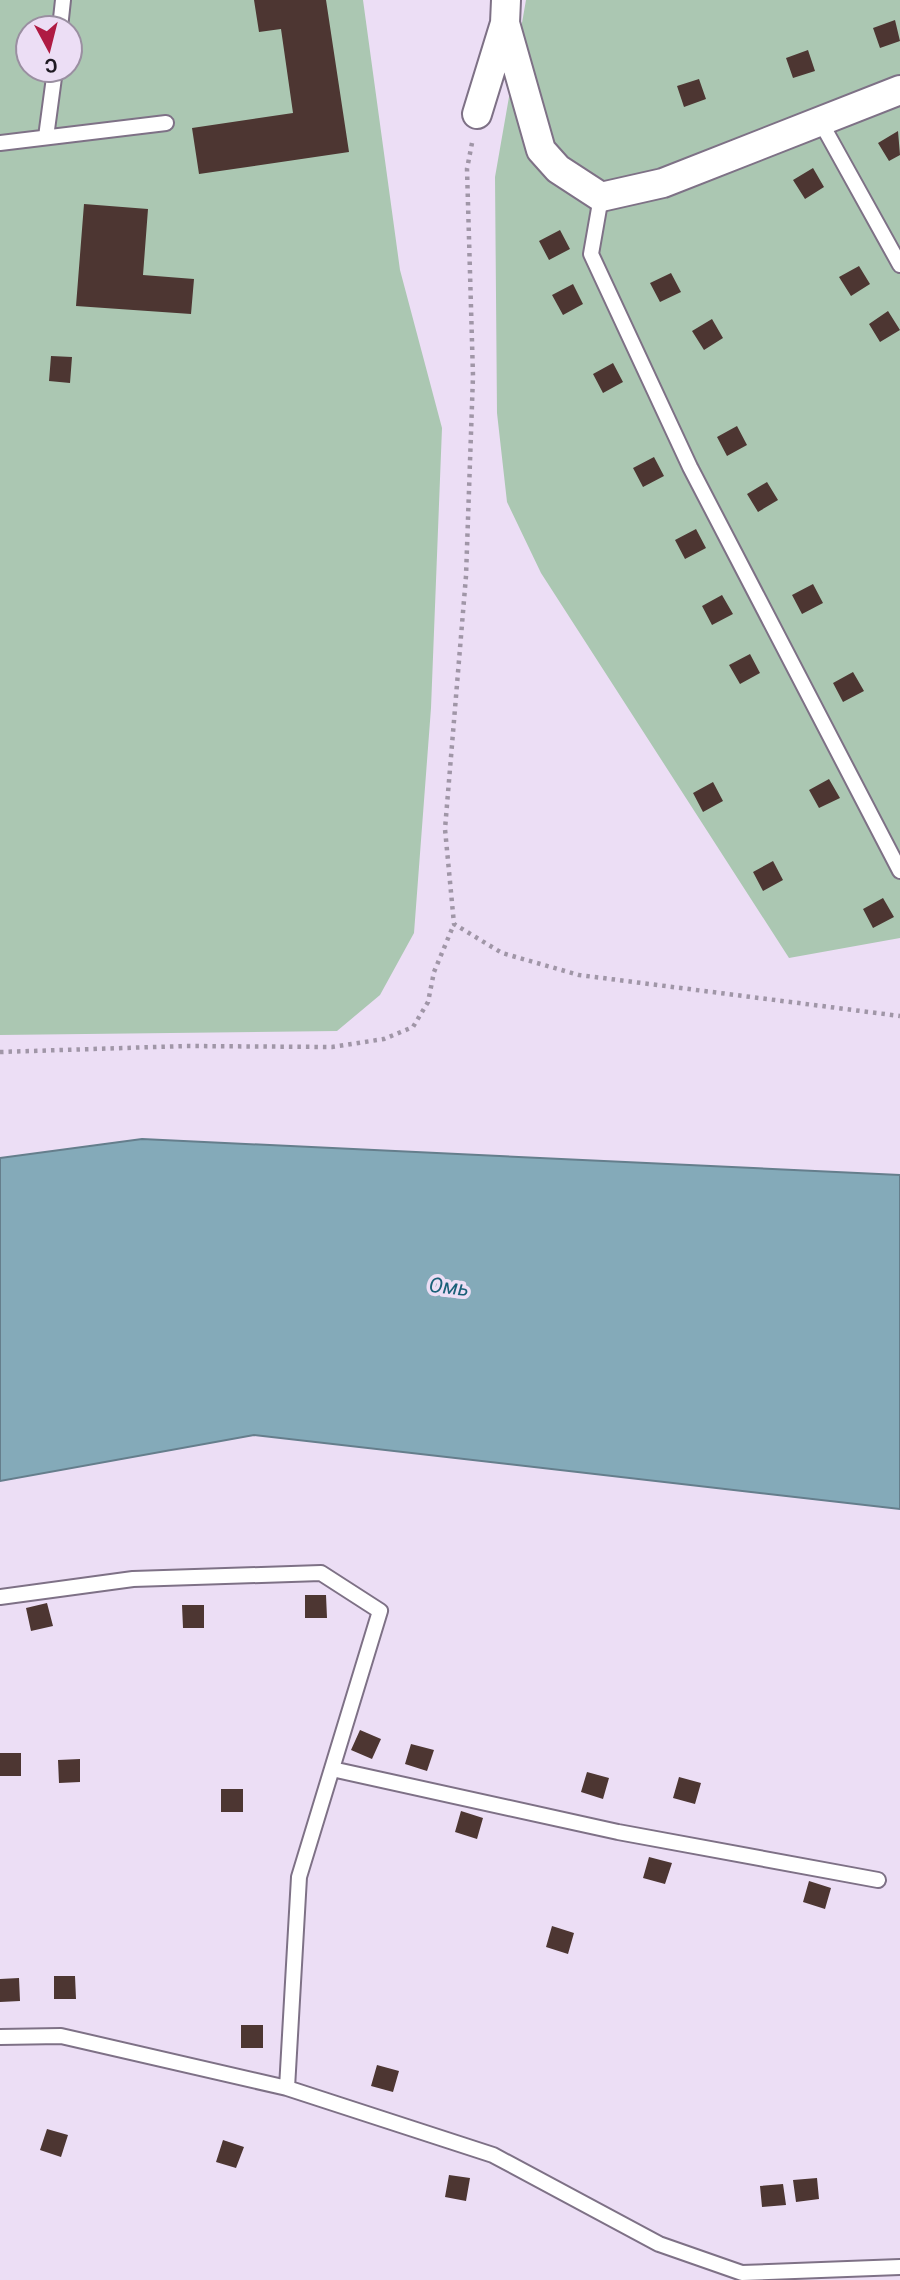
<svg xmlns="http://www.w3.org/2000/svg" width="900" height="2280" viewBox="0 0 900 2280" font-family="Roboto,sans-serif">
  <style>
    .green { fill: #abc7b2; fill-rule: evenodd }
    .water { fill: #84aab9; stroke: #657e8c; stroke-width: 2 }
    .building { fill: #4d3632 }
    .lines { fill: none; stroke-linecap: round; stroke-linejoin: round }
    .service-casing { stroke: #7e7186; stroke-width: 18 }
    .minor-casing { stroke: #7e7186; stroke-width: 32 }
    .path { stroke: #a096a7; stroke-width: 4.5; stroke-dasharray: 3.5 5; stroke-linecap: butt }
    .service { stroke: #fff; stroke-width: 14 }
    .minor { stroke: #fff; stroke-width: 28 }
    .labels { text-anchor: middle; stroke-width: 7; stroke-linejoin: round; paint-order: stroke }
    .water-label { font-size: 21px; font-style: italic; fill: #1a6078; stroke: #ecdef5 }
  </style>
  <rect width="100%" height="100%" fill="#ecdef5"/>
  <!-- green -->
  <path class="green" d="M 0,0 L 363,0 L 400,270 L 442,428 L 431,708 L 414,933 L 380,995 L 337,1031 L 0,1035 ZM 28,28 L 70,28 L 70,70 L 28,70 Z
    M 526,0 L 900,0 L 900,938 L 789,958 L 541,573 L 507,502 L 497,413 L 495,177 Z"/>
  <!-- water -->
  <path class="water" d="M 142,1139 L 900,1175 L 900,1509 L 254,1435 L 0,1481 L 0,1158 Z"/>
  <!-- building -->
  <path class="building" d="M 254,0 L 326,0 L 349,152 L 199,174 L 192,128 L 293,113 L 281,29 L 259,32 Z
    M 895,20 L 900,41 L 880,48 L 873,28 Z
    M 808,50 L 815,71 L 793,78 L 786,58 Z
    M 699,79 L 706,99 L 684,107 L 677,86 Z
    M 898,131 L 900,155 L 889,161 L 878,143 Z
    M 813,168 L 824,187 L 805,199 L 793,180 Z
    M 84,204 L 148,209 L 143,275 L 194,279 L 191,314 L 76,306 Z
    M 560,230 L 570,249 L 549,260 L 539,241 Z
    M 859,266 L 870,284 L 851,296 L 839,277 Z
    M 671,273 L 681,292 L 660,302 L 650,283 Z
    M 573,284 L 583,304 L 563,315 L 552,295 Z
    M 888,311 L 900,330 L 880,342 L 869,324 Z
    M 712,319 L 723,338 L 704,350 L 692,331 Z
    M 51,356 L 72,357 L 70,383 L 49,381 Z
    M 613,363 L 623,382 L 603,393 L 593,374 Z
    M 737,426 L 747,445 L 727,456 L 717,437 Z
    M 654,457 L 664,476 L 643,487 L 633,468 Z
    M 767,482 L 778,500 L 758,512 L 747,494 Z
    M 696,529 L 706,548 L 685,559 L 675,540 Z
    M 813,584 L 823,603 L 802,614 L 792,595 Z
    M 722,595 L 733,614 L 712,625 L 702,606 Z
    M 750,654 L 760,673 L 740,684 L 729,665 Z
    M 853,672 L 864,691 L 843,702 L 833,683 Z
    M 829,779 L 840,798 L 819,808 L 809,790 Z
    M 713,782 L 723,801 L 703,812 L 693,793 Z
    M 773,861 L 783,880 L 763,891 L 753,872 Z
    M 883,898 L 894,917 L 873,928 L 863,909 Z
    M 305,1595 L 326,1595 L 327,1618 L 305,1618 Z
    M 47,1603 L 53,1626 L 31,1631 L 26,1608 Z
    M 182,1605 L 204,1605 L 204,1628 L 183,1628 Z
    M 360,1730 L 381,1739 L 372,1759 L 351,1750 Z
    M 411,1744 L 434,1750 L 427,1771 L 405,1764 Z
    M 0,1753 L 21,1753 L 21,1776 L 0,1776 Z
    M 80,1759 L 80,1782 L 59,1783 L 58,1760 Z
    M 587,1772 L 609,1778 L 603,1799 L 581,1792 Z
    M 679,1777 L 701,1783 L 695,1804 L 673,1798 Z
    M 221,1789 L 243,1789 L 243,1812 L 221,1812 Z
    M 461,1811 L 483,1818 L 477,1839 L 455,1832 Z
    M 649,1857 L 672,1863 L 665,1884 L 643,1878 Z
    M 809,1881 L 831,1888 L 825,1909 L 803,1902 Z
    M 552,1926 L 574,1933 L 568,1954 L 546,1947 Z
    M 54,1976 L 75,1976 L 76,1999 L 54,1999 Z
    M 19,1978 L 20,2001 L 0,2002 L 0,1979 Z
    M 241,2025 L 263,2025 L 263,2048 L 241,2048 Z
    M 377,2065 L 399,2071 L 393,2092 L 371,2086 Z
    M 47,2129 L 68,2135 L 61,2157 L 40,2150 Z
    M 223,2140 L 244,2147 L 236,2168 L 216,2162 Z
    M 449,2175 L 470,2178 L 466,2201 L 445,2197 Z
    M 817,2178 L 819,2199 L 796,2202 L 793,2180 Z
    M 783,2184 L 786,2205 L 762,2207 L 760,2186 Z"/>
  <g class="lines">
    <defs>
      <path id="service" d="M 60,28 L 63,0
        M 819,119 L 900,265
        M 46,137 L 55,70
        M 0,143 L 166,123
        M 601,197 L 591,254 L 690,467 L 900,871
        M 0,1597 L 133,1579 L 321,1573 L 380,1611 L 299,1877 L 287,2088 L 493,2155 L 659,2244 L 742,2273 L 900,2267
        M 332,1769 L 618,1832 L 878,1880
        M 0,2037 L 61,2036 L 287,2088"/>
      <path id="minor" d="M 505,23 L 541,150 L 558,169 L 601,197 L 663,183 L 900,90
        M 477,114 L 505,23 L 506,0"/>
    </defs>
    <!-- service casing -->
    <use href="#service" class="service-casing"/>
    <!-- minor casing -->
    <use href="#minor" class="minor-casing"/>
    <!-- path -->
    <path class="path" d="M 472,143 L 467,169 L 473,376 L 466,576 L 445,829 L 454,924 L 502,953 L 579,975 L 900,1016
      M 0,1052 L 186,1046 L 332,1047 L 384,1039 L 413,1027 L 428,1002 L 434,972 L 454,924"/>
    <!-- service -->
    <use href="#service" class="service"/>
    <!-- minor -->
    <use href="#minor" class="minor"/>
  </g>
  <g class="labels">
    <!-- water labels -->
    <g class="water-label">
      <text transform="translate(449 1287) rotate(6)" y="7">Омь</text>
    </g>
  </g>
  <!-- north arrow -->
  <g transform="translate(49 49) rotate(173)"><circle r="33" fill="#ecdef5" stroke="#9a8fa1" stroke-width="2"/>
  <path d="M0-5L12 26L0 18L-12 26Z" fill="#af1b43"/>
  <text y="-10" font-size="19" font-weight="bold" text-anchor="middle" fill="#1e1922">С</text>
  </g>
</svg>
